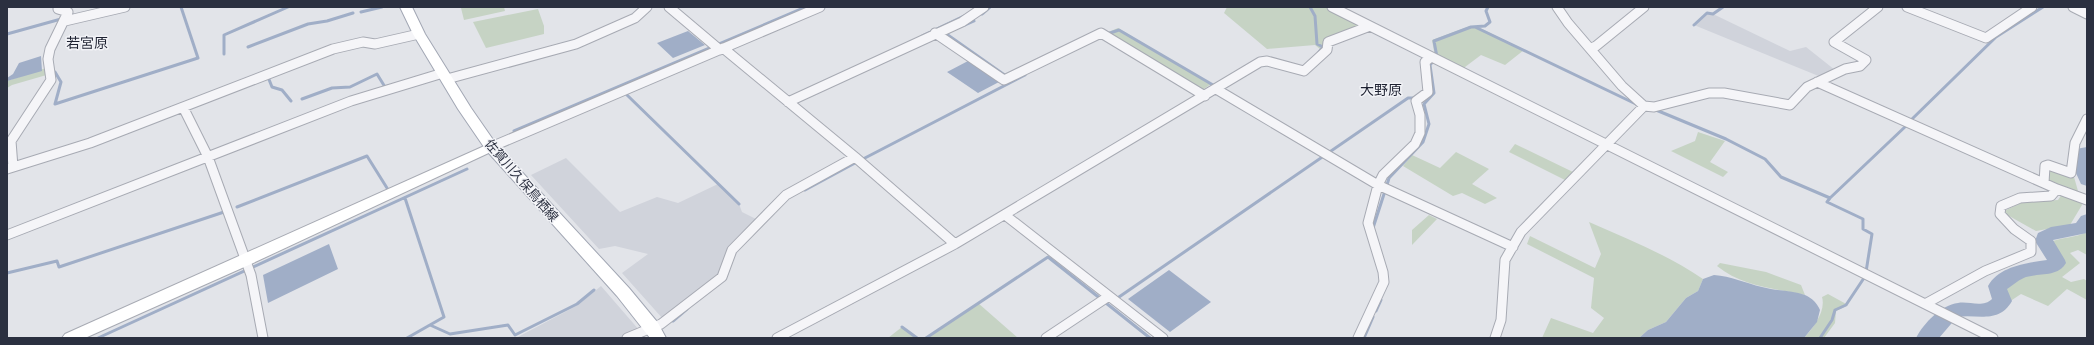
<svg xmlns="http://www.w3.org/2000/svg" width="2094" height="345" viewBox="0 0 2094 345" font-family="Overpass,'Noto Sans JP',sans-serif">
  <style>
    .built { fill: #d0d3db }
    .green { fill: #c6d3c4 }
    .water { fill: #a0aec7 }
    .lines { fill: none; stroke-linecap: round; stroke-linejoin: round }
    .stream { stroke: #a0aec7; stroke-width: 3 }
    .river { fill: #a0aec7; fill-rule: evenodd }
    .street-casing { stroke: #a7aab3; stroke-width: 11 }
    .secondary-casing { stroke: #a7aab3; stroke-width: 2 }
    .primary-casing { stroke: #a2a7b4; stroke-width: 2 }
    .street { stroke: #f5f5f8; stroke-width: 9 }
    .secondary { fill: #fff; fill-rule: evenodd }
    .primary { fill: #fff; fill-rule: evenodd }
    .labels { text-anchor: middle; stroke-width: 3; stroke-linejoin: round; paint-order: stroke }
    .street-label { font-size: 13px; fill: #2b3040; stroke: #f2f3f7 }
    .neighbourhood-label { font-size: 14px; fill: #1d2131; stroke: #f2f3f7 }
  </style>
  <rect width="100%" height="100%" fill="#e2e4e9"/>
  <!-- built -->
  <path class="built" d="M 1707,13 L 1713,14 L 1790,51 L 1806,47 L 1835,70 L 1821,77 L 1694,25 Z
    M 566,158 L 620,212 L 657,197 L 678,203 L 718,184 L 739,204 L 742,212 L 758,220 L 719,276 L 663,319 L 622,273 L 648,254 L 615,246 L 599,249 L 531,175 Z
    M 601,286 L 646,338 L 516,338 L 578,305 Z"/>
  <!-- green -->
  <path class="green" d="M 466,7 L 504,7 L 505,11 L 464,20 L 461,8 Z
    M 1227,7 L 1326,7 L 1364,26 L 1327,40 L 1320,49 L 1315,45 L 1267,49 L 1224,13 Z
    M 538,9 L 544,26 L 544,34 L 486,48 L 473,22 Z
    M 1470,26 L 1476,26 L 1524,50 L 1505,65 L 1481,55 L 1461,70 L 1435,57 L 1432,40 Z
    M 1118,28 L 1211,84 L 1201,91 L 1106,33 Z
    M 49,67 L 50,74 L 12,85 L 7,88 L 7,81 Z
    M 1698,132 L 1725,141 L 1710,162 L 1728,172 L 1723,177 L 1671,151 L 1695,141 Z
    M 1515,144 L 1573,172 L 1565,180 L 1509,152 Z
    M 1456,152 L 1489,169 L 1472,184 L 1497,198 L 1485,204 L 1462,193 L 1453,196 L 1403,166 L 1412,155 L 1440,168 Z
    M 2052,168 L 2074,177 L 2082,205 L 2070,225 L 2036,231 L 2002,212 L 2023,202 L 2058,200 L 2064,191 L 2049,183 L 2049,169 Z
    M 1429,215 L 1437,219 L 1412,245 L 1412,230 Z
    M 1589,222 C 1628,239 1668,255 1703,279 L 1698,291 L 1686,298 L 1666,322 L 1648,330 L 1639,338 L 1542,338 L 1551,318 L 1593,333 L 1604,318 L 1591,308 L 1594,278 L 1527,244 L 1530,236 L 1595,268 L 1601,254 Z
    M 2087,232 L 2087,255 L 2078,250 L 2070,253 L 2080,263 L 2062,277 L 2071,282 L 2084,279 L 2087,281 L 2087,300 L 2067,289 L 2048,306 L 2021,294 L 2009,302 L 2003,288 L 2027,274 L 2053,272 L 2063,267 L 2061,255 L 2050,242 C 2062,237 2075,238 2087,232 Z
    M 1720,263 L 1766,272 L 1801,285 L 1805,295 C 1774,288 1743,287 1717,266 Z
    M 1828,294 L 1848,305 L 1836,311 L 1835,323 L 1824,338 L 1804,338 C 1814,327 1826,311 1822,297 Z
    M 978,303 L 1018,338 L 926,338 Z
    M 902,327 L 917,338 L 888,338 Z"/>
  <!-- water -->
  <path class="water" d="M 688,31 L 705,45 L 673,58 L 657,43 Z
    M 41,56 L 42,71 L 7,81 L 7,78 L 13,74 L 19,63 Z
    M 968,61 L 999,82 L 978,93 L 947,72 Z
    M 329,244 L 338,269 L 268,303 L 263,275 Z
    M 1169,270 L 1211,302 L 1170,332 L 1128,299 Z
    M 1714,275 C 1731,276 1745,283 1762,287 C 1776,291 1791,290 1805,295 C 1812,298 1817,303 1820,310 L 1817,322 L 1804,338 L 1639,338 L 1648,330 L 1666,322 L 1686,298 L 1698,291 L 1703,279 Z"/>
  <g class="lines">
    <!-- stream -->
    <path class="stream" d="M 1310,7 L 1315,16 L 1317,44 L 1323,47 L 1319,52
      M 361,12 L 382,7
      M 982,14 L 990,7
      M 965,25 L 974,21
      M 1694,25 L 1707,13 L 1713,14 L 1723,7
      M 1475,27 L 1638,105
      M 945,33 L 1006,76
      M 7,34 L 61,19
      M 1107,34 L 1119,30 L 1213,85
      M 922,36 L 964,16
      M 248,47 L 308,24 L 327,21 L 353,13
      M 224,54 L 224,35 L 288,7
      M 1437,57 L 1434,41 L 1471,27 L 1485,26 L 1490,22 L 1486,11 L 1488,7
      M 55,72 L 61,82 L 55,104 L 198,58 L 181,7
      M 268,77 L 272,87 L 282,90 L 291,101
      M 627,95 L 739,204
      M 302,99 L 332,88 L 350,87 L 377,74 L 385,87 L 388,86
      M 1656,110 L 1726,139 L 1765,159 L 1781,177 L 1830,198 L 1827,202 L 1863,219 L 1863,229 L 1872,234 L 1866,272
      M 1910,121 L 1996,37 L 2043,7
      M 514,131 L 806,7
      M 863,159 L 1025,75
      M 1387,185 L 1389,178 L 1423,142 L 1429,124 L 1424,104 L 1434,93 L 1430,65 L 1433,61
      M 805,190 L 855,163
      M 405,198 L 444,317 L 407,338
      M 1830,198 L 1907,125
      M 237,207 L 367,156 L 387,188
      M 1373,228 L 1385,191
      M 7,273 L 57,261 L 59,267 L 224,212
      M 1119,297 L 1408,98 L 1414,98
      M 1376,311 L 1381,300
      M 673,321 L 687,309
      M 430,325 L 450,334 L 508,325 L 515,335 L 577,304 L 594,290
      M 902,327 L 917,338
      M 98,338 L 467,169
      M 926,338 L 1048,257 L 1150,338
      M 1364,338 L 1373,317
      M 1820,338 L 1832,320 L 1835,310 L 1846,305 L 1864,278"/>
    <!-- river -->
    <path class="river" d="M 2087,147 L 2087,186 L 2081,184 L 2070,160 L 2076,149 Z
      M 2087,214 L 2087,233 L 2053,240 L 2065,260 L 2066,263 C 2058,277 2040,273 2026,277 C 2020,279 2013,285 2007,289 L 2012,301 C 1999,324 1978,314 1957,317 L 1939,338 L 1916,338 C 1924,323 1941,305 1958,303 C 1969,301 1983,308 1992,299 L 1988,286 C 1999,266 2027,263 2047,260 L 2035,241 L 2038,233 L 2051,227 L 2076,223 L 2081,216 Z"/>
    <defs>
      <path id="street" d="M 669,7 L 720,50
        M 1332,7 L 1993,338
        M 1557,7 L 1568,23 L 1622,86 L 1644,106 L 1654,107 L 1709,93 L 1724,93 L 1790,105 L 1807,87 L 1845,69 L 1860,66 L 1866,60 L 1834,42 L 1878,7
        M 1907,7 L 1986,38 L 2032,7
        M 2073,7 L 2087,14
        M 65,21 L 125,7
        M 935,33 L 1004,80 L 1101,33 L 1205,96
        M 723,48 L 855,157 L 955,244
        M 1591,48 L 1596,46 L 1644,7
        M 447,79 L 576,44 L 635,18 L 647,7
        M 1817,82 L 2057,189 L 2087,200
        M 1216,89 L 1378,185 L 1513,247
        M 788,102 L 962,22 L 984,7
        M 183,107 L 208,157 L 251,275 L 263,338
        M 491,147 L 820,7
        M 13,167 L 11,141 L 51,80 L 48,59 L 50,49 L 68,12 L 58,9 L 59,7
        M 7,169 L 90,143 L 333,49 L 363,42 L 375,44 L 419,34
        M 2044,183 L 2045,166 L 2048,165 L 2071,173 L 2075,143 L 2087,119
        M 1005,215 L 1163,338
        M 7,235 L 351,101 L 443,73
        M 1925,304 L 1985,271 L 2031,252 L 2031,241 L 2014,229 L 2000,214 L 2001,206 L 2020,198 L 2051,196 L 2057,189
        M 627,338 L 661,324 L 722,277 L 732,250 L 786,195 L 855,157
        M 777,338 L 955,244 L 1260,62 L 1267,61 L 1304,71 L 1327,50 L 1328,42 L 1370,26
        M 1046,338 L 1109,296
        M 1358,338 L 1384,282 L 1383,272 L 1368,223 L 1378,185 L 1383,175 L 1415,144 L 1420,133 L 1420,115 L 1416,101 L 1428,92 L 1425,62 L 1431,57
        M 1495,338 L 1501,320 L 1505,260 L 1521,232 L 1644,106"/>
      <path id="secondary" d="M 491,143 L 497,147 L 495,150 L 251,264 L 85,338 L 62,338 L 65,334 Z"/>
      <path id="primary" d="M 400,7 L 412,7 L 425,34 L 471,108 L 496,144 L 629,288 L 658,323 L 666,338 L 650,338 L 617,296 L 486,150 L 458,109 L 413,34 Z"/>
    </defs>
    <!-- street casing -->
    <use href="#street" class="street-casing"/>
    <!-- secondary casing -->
    <use href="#secondary" class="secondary-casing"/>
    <!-- primary casing -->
    <use href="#primary" class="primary-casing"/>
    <!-- street -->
    <use href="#street" class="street"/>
    <!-- secondary -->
    <use href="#secondary" class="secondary"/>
    <!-- primary -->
    <use href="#primary" class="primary"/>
  </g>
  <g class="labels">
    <!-- street labels -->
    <g class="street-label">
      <text transform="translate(522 180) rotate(49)" y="5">佐賀川久保鳥栖線</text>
    </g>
    <!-- neighbourhood labels -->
    <g class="neighbourhood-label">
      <text x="87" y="48">若宮原</text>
      <text x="1381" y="95">大野原</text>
    </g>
  </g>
  <!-- border -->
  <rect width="2094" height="345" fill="none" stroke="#2b3040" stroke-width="16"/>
</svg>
